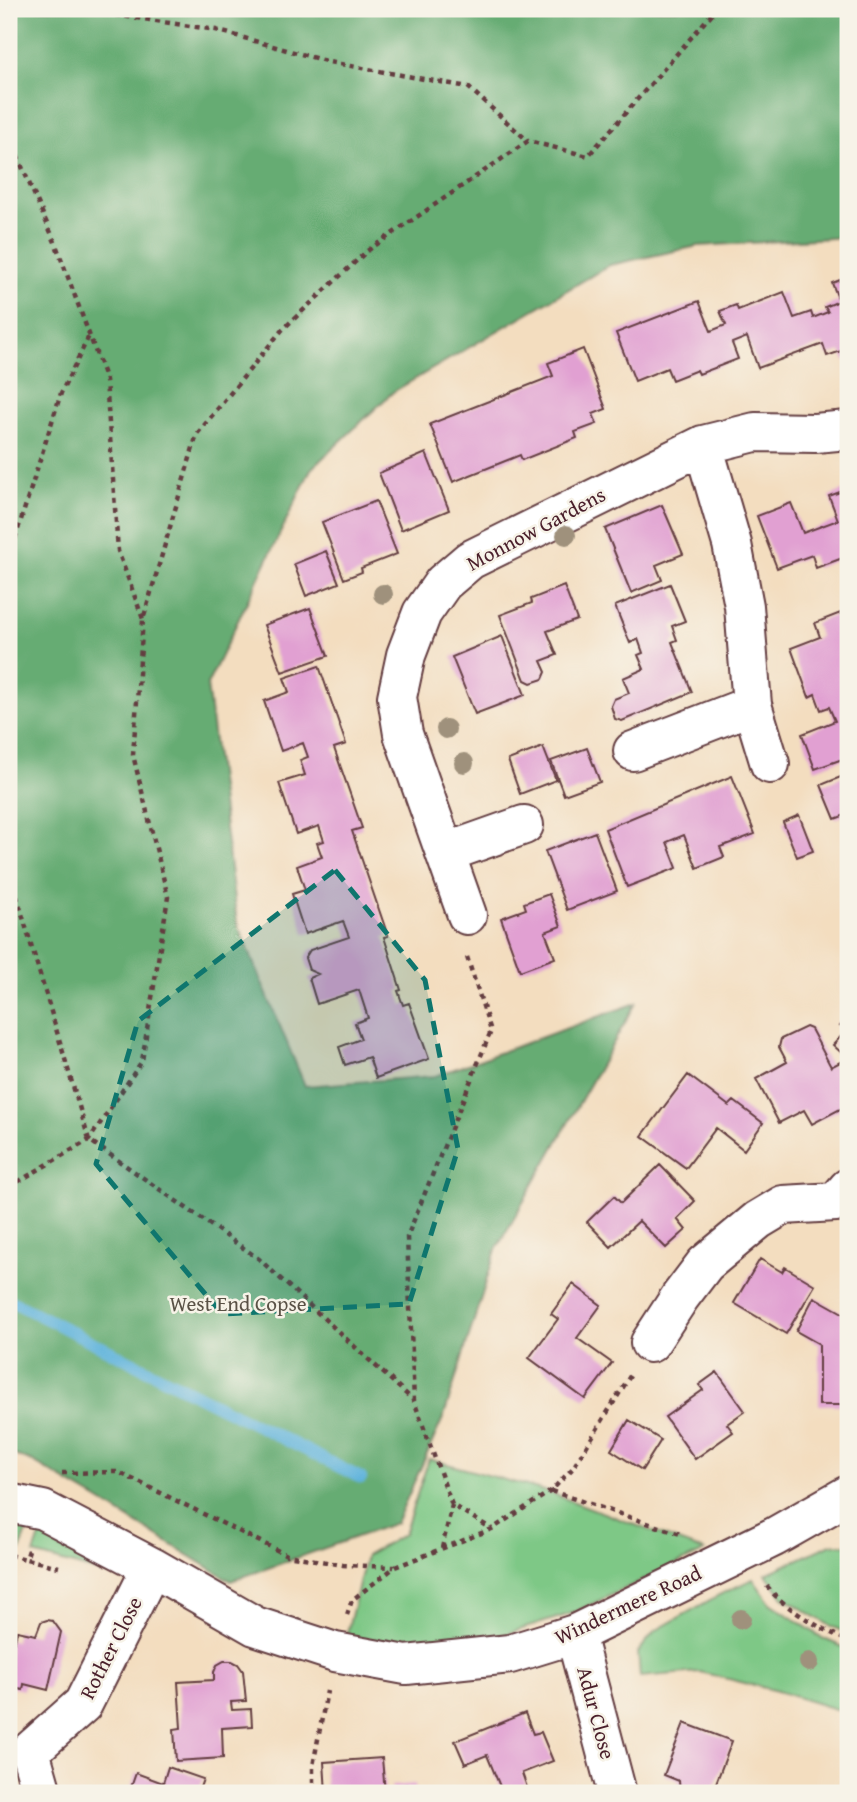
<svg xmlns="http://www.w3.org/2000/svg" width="857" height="1802" viewBox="0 0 857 1802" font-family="'Gentium Book Plus',serif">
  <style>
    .green { fill: #7ec886; stroke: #647458; stroke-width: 2 }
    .forest { fill: #66ac73; stroke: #58664f; stroke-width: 2 }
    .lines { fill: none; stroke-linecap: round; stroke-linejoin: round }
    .stream { stroke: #61b4dc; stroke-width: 12 }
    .building { fill: #e1a0d2 }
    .minor-casing { stroke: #633c41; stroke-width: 42 }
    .path { stroke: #633c41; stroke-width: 4.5; stroke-dasharray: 5 5; stroke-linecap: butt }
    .minor { stroke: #fff; stroke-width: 38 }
    .tree { fill: #9f917c }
    .marked { fill: #0f766e; fill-opacity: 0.2; stroke: #0f766e; stroke-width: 5; stroke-dasharray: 14 9; stroke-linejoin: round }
    .labels { text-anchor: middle; stroke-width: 5; stroke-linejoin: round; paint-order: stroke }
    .street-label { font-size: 21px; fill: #4a1f2b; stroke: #f7f3e8 }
    .park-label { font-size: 21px; fill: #5a5246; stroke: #f7f3e8 }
  </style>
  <rect width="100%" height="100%" fill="#f7f3e8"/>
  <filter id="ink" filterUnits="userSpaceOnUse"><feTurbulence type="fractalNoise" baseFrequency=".0143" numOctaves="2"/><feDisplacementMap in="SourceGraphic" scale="14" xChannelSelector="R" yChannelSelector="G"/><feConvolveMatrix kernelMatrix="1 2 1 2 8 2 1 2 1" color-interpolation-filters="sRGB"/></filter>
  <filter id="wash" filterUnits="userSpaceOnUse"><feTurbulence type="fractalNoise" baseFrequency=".00686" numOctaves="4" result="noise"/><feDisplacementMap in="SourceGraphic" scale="28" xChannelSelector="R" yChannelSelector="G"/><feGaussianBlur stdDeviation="1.57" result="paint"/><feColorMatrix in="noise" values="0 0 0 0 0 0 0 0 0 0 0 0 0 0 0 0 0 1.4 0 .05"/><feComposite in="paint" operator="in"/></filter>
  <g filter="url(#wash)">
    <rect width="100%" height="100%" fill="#f3ddbf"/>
    <!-- green -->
    <path class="green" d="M 429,1459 L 545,1491 L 705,1551 L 573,1613 L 503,1635 L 424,1644 L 346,1637 L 366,1556 L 404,1534 Z
      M 9,1518 L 30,1521 L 20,1551 L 9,1548 Z
      M 43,1528 C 64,1539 98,1550 106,1574 L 34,1554 Z
      M 831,1544 L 848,1545 L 848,1634 L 829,1625 L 783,1597 L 766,1574 Z
      M 753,1579 L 770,1603 L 824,1639 L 848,1649 L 848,1713 L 777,1691 L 700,1672 L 640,1677 L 638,1652 L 655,1631 L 719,1595 Z"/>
    <!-- forest -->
    <path class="forest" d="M 9,9 L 848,9 L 848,237 L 698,246 L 610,265 L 393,392 L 311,469 L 207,685 L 237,923 L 305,1086 L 435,1076 L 636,1003 L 496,1250 L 444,1416 L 396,1523 L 231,1581 L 98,1500 L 33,1462 L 9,1453 Z"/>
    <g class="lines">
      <!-- stream -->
      <path class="stream" d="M 9,1300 L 361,1478"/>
    </g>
    <g id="blocks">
      <!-- building -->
      <path class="building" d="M 848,277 L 848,360 L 845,361 L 841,351 L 827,356 L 823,344 L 758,368 L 747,337 L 732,343 L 738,359 L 699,374 L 697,370 L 672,380 L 667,368 L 635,381 L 616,333 L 699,301 L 711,331 L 726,325 L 720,311 L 736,305 L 738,310 L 784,292 L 794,318 L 811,312 L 813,318 L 828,312 L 825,307 L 839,301 L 832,283 Z
        M 583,349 L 606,409 L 593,414 L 597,424 L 575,432 L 577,438 L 522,460 L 520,455 L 453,482 L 430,424 L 553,376 L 548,363 Z
        M 426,453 L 449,510 L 401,530 L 379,473 Z
        M 848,489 L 848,556 L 816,568 L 812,555 L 777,568 L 757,516 L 791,503 L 803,533 L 838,520 L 829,496 Z
        M 376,501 L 397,554 L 361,568 L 362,572 L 344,579 L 322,522 Z
        M 662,505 L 683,554 L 656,565 L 662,580 L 631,593 L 605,529 Z
        M 326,551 L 339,583 L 306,596 L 294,564 Z
        M 670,584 L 685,621 L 672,626 L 677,640 L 672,642 L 692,692 L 622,721 L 615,719 L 611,706 L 614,699 L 629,693 L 623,678 L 644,669 L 638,655 L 643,653 L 638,639 L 630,643 L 615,606 Z
        M 564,586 L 577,620 L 547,631 L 557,655 L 541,661 L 546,672 L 543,679 L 531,683 L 525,680 L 500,615 L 532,603 L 531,599 Z
        M 310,608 L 328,656 L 282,672 L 264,625 Z
        M 843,612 L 848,627 L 848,757 L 815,769 L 802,734 L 835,721 L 829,707 L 821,710 L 815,694 L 809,697 L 791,648 L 820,637 L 815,623 Z
        M 502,636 L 525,695 L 475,714 L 452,657 Z
        M 319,666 L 346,744 L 334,748 L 362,828 L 352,831 L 388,936 L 384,937 L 401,990 L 398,991 L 403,1005 L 409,1003 L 429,1059 L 376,1078 L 369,1057 L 345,1065 L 339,1047 L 361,1039 L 355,1023 L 368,1018 L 359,990 L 317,1004 L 309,978 L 318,974 L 309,970 L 305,958 L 310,950 L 349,937 L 343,921 L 305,934 L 292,894 L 305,890 L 297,866 L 322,857 L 317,843 L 324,841 L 319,826 L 296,834 L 279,783 L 305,775 L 300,760 L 308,757 L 303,743 L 281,751 L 264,701 L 289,692 L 284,678 Z
        M 543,747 L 556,780 L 520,794 L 508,760 Z
        M 587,748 L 600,782 L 564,795 L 551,761 Z
        M 848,774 L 848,814 L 835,819 L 821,785 Z
        M 732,776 L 755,834 L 720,847 L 724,857 L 697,868 L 684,835 L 667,842 L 677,868 L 627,887 L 605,829 Z
        M 799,815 L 813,851 L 797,857 L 783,822 Z
        M 595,832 L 617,891 L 567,910 L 545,851 Z
        M 549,894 L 561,926 L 545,932 L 555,958 L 520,971 L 501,918 L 526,909 L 524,903 Z
        M 848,1016 L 848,1059 L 833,1045 L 846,1031 L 840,1026 Z
        M 806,1027 L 811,1029 L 831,1067 L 846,1059 L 848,1105 L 812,1124 L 804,1110 L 779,1123 L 756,1079 L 787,1062 L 779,1047 L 781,1039 Z
        M 688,1075 L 729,1106 L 734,1101 L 763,1123 L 744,1150 L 716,1128 L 686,1168 L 642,1136 Z
        M 660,1165 L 695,1201 L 677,1219 L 686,1230 L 666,1248 L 639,1221 L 611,1247 L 587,1222 L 614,1196 L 621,1203 Z
        M 760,1259 L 782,1272 L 785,1267 L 815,1285 L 786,1334 L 734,1303 Z
        M 573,1284 L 601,1305 L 577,1338 L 612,1363 L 585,1399 L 529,1358 L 558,1319 L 551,1314 Z
        M 814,1297 L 848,1316 L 848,1405 L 819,1405 L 819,1344 L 796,1331 Z
        M 717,1372 L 745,1411 L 727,1424 L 733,1432 L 695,1459 L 665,1417 L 703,1390 L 699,1385 Z
        M 629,1420 L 661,1440 L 642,1470 L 611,1450 Z
        M 47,1620 L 53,1621 L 61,1632 L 48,1690 L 24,1684 L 23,1690 L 9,1687 L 9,1639 L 15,1641 L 17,1631 L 36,1635 L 41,1622 Z
        M 224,1661 L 232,1661 L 238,1664 L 243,1671 L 246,1701 L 231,1702 L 232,1710 L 251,1709 L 252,1726 L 222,1728 L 223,1758 L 176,1761 L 174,1729 L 181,1728 L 178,1682 L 214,1680 L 214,1672 L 217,1665 Z
        M 525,1713 L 533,1734 L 541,1732 L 553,1761 L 522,1773 L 529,1793 L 494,1793 L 494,1790 L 501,1789 L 487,1755 L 465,1764 L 455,1741 Z
        M 684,1723 L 732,1741 L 713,1791 L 715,1793 L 680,1793 L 679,1781 L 664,1775 Z
        M 382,1758 L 385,1793 L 326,1793 L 324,1762 Z
        M 168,1767 L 203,1779 L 198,1793 L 181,1790 L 180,1793 L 129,1793 L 136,1773 L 163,1783 Z
        M 848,1773 L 848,1793 L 840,1793 Z
        M 415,1784 L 416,1793 L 392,1793 L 391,1786 Z"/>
    </g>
  </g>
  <g filter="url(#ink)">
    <use href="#blocks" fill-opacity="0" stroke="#633c41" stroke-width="2"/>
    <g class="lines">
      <defs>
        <path id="minor" d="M 752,705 L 770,764
          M 633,751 L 752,705 L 744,606 L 732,544 L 703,445
          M 445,853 L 524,825
          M 467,915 L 403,734 L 397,697 L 406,655 L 422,613 L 443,583 L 470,560 L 703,445 L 755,432 L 815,433 L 848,430
          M 650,1343 L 680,1297 L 705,1264 L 758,1220 L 783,1205 L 836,1202 L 848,1188
          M 9,1503 L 43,1510 L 152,1567 L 255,1626 L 335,1652 L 406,1665 L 510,1654 L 575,1634 L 774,1537 L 848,1495
          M 575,1634 L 617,1793
          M 42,1793 L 30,1751 L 83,1704 L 152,1567"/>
      </defs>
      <!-- minor casing -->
      <use href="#minor" class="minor-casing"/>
      <!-- path -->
      <path class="path" d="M 76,9 L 216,30 L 329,62 L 468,87 L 528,141
        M 9,137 L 55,242 L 106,380 L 118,551 L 143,619
        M 9,558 L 61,393 L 89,336
        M 9,856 L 17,897 L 89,1140 L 259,1259 L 414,1401
        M 467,957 L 491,1031 L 407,1237 L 414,1401 L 452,1505 L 492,1529
        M 9,1187 L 89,1140 L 142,1061 L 168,897 L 133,755 L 143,620 L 197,434 L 282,330 L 367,251 L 528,141 L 588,156 L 716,9
        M 62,1473 L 118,1472 L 287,1555 L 343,1565 L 394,1567
        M 551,1491 L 683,1535
        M 442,1548 L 452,1505
        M 29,1550 L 26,1559 L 59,1567
        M 9,1555 L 26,1559
        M 767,1586 C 784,1609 822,1629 848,1641
        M 347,1615 L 352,1600 L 395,1567 L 492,1529 L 551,1491 L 573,1468 L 630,1376
        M 313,1793 L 313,1766 L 327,1691"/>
      <!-- minor -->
      <use href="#minor" class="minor"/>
    </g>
    <!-- trees -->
    <g class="tree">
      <circle cx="566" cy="535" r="10"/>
      <circle cx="383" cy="594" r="10"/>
      <circle cx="446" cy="729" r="10"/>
      <circle cx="464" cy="763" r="10"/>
      <circle cx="741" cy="1619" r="10"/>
      <circle cx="809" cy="1662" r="10"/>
    </g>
  </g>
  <!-- marked area -->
  <path class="marked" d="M 335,870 L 425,980 L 458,1149 L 409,1304 L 222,1314 L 96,1164 L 138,1021 Z"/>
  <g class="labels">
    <!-- street labels -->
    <g class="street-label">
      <text transform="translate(536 529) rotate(-28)" y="7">Monnow Gardens</text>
      <text transform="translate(628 1605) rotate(-25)" y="7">Windermere Road</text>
      <text transform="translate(111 1648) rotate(-63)" y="7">Rother Close</text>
      <text transform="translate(596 1713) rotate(75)" y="7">Adur Close</text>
    </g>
    <!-- park labels -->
    <g class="park-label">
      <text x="238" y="1311">West End Copse</text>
    </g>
  </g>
  <!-- margin -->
  <rect width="857" height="1802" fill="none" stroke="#f7f3e8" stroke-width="35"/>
</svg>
